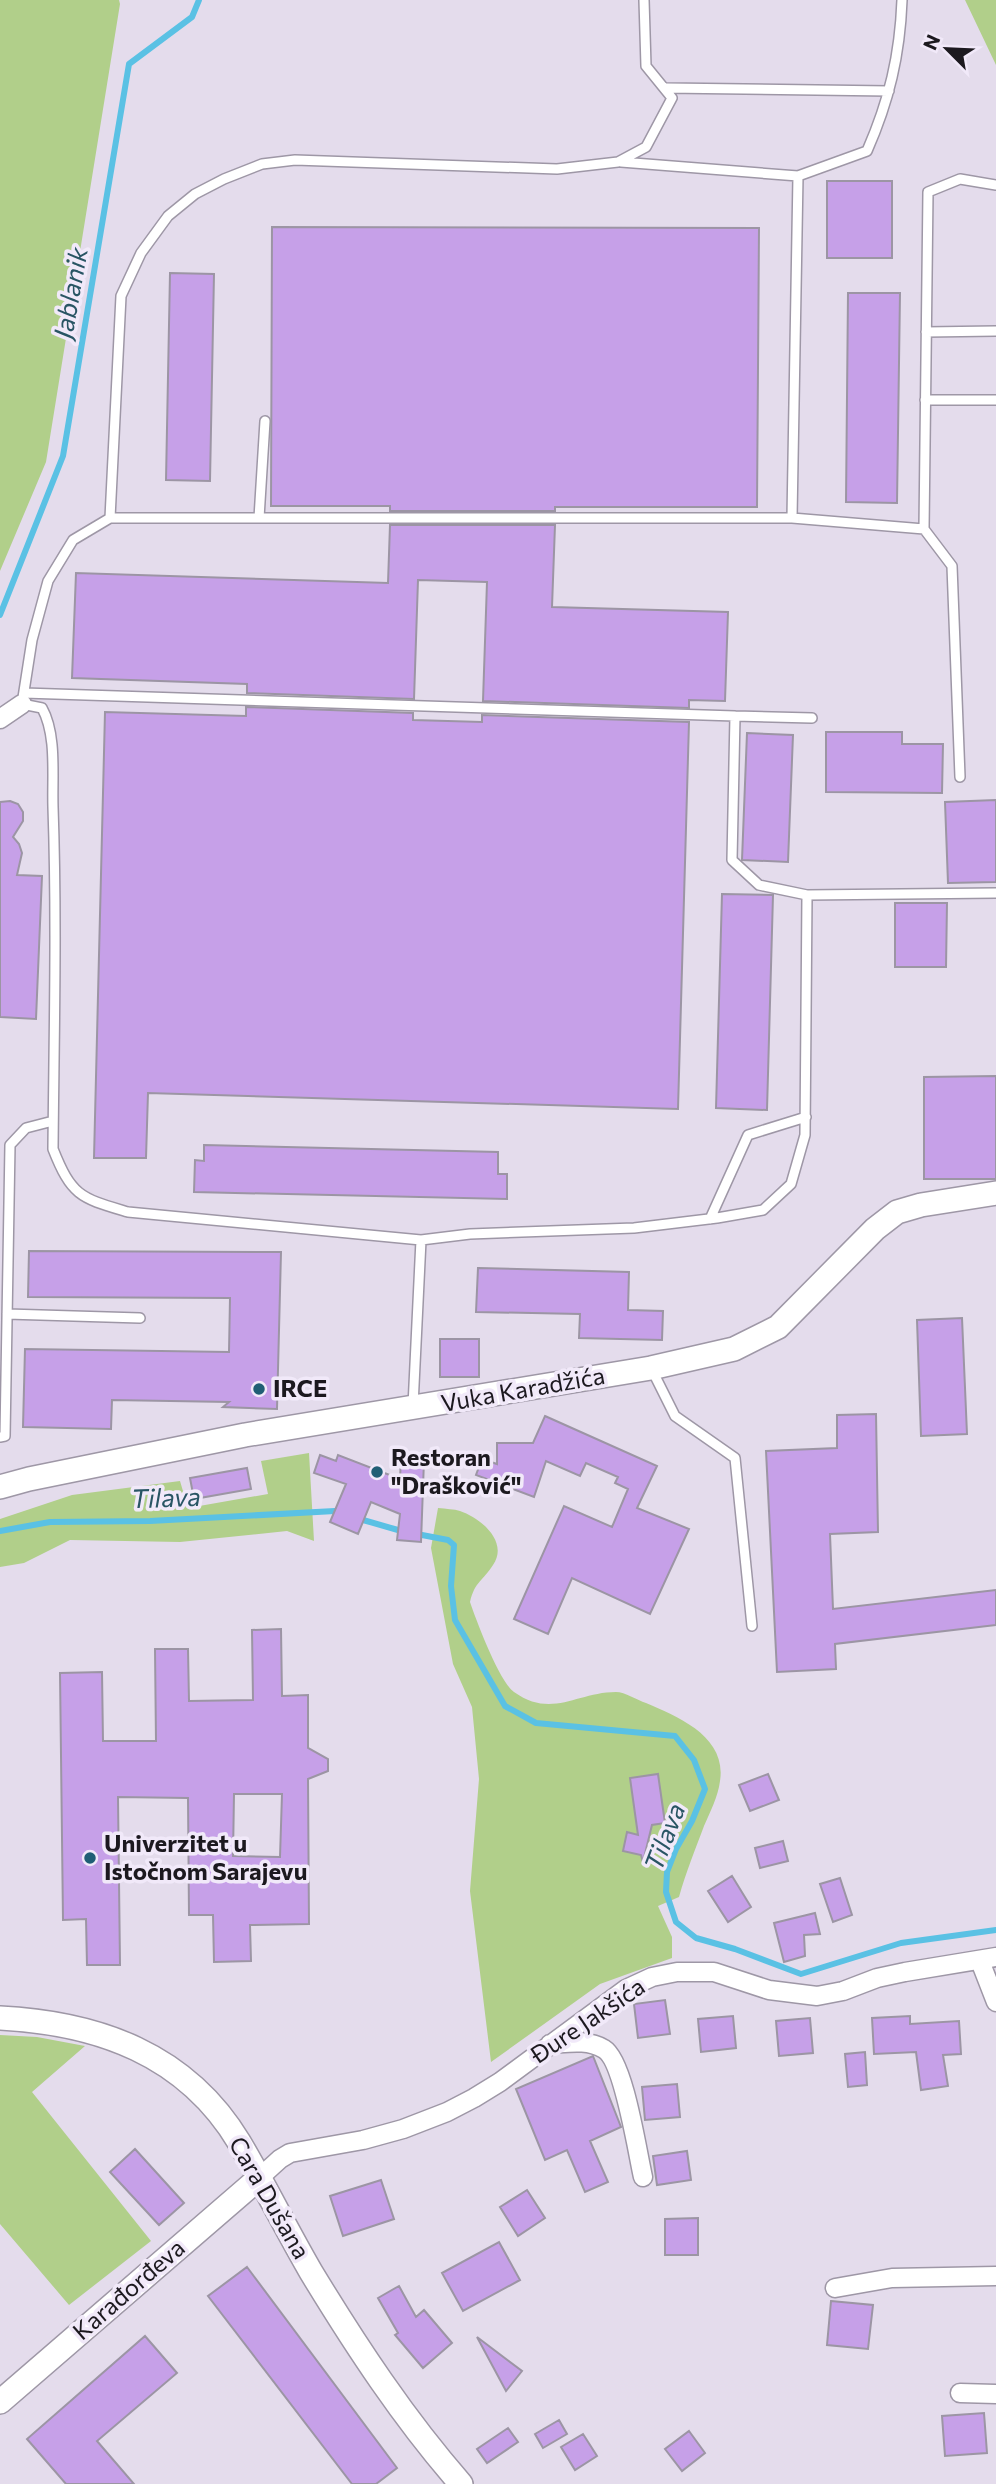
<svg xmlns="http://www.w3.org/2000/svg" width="996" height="2484" viewBox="0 0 996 2484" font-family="Commissioner,sans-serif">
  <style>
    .green { fill: #b1cf8a }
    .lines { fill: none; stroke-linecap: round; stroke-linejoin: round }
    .stream { stroke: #5ac1e4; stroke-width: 6 }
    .building { fill: #c6a0e8; stroke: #9c95a4; stroke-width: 2; fill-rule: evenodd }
    .service-casing { stroke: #9e97a6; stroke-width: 12 }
    .minor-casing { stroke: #9e97a6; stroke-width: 21 }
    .tertiary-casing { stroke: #9e97a6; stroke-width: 26 }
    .service { stroke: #fff; stroke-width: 9 }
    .minor { stroke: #fff; stroke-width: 18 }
    .tertiary { stroke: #fff; stroke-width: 23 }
    .poi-dot { fill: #205e75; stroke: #f1e9f9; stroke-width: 2.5 }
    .labels { text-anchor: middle; stroke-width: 7; stroke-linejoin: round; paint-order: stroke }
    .poi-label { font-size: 24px; font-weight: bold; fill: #1c191f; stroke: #f1e9f9; text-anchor: start }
    .street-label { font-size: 24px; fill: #1c191f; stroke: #f1e9f9 }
    .water-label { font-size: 26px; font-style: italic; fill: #295564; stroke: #f1e9f9 }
  </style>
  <rect width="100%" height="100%" fill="#e4dcec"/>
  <!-- green -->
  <path class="green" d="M 0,0 L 119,0 L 120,4 L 46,462 L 0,571 Z
    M 965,0 L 996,0 L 996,65 Z
    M 309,1453 L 314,1541 L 287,1531 L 180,1542 L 70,1540 L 24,1563 L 0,1567 L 0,1519 L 72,1495 L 180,1481 L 188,1508 L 268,1494 L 261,1461 Z
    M 438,1508 C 446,1509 454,1509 460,1511 C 481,1518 509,1542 493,1565 C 483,1581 475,1581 470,1602 C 476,1620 500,1683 514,1692 C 552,1719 577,1692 616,1692 C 625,1692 637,1700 646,1703 C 679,1717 727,1737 720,1781 C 718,1797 710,1812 704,1826 C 695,1850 686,1872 679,1897 L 658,1906 L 672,1937 L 672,1958 L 600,1984 L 491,2062 L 470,1891 L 479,1779 L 472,1707 L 453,1664 L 431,1548 Z
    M 0,2035 L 37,2037 L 85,2046 L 32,2092 L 151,2241 L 69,2305 L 0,2224 Z"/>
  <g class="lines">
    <!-- stream -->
    <path class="stream" d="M 0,615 L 63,456 L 129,64 L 192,17 L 199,0
      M 363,1520 L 398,1530
      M 0,1531 L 50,1522 L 150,1521 L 335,1511
      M 422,1535 L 448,1540 L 454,1545 L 451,1586 L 455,1620 L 505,1706 L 536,1723 L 675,1736 L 694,1760 L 705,1789 L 692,1821 L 676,1849 L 667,1872 L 666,1892 L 676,1922 L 696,1938 L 735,1949 L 801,1974 L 901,1943 L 996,1930"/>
  </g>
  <!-- building -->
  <path class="building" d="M 827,181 L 892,181 L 892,258 L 827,258 Z
    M 272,227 L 759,228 L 757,507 L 555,507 L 555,511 L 390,511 L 390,506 L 271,506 Z
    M 170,273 L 214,274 L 210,481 L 166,480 Z
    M 848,293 L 900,293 L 897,503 L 846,502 Z
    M 390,525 L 555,525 L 552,607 L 728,612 L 725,701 L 689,700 L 689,708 L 483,701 L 487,582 L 418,580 L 414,699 L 247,693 L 247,684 L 72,678 L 76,573 L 388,583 Z
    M 246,707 L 413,713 L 413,720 L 482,722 L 482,715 L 689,722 L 678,1109 L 148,1093 L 146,1158 L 94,1158 L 105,712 L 246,716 Z
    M 826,732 L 902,732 L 902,744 L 943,744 L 942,793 L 826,792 Z
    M 747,733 L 793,735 L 788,862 L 742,860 Z
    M 996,800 L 996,882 L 948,883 L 945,802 Z
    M 10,801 L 18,804 L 23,812 L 23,821 L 13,837 L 19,844 L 22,853 L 17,875 L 42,876 L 36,1019 L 0,1017 L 0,802 Z
    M 722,894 L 773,895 L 767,1110 L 716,1108 Z
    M 895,903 L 947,903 L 946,967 L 895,967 Z
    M 996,1076 L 996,1179 L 924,1179 L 924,1077 Z
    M 204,1145 L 498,1152 L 498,1174 L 507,1174 L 507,1199 L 194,1192 L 195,1160 L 204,1161 Z
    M 29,1251 L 281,1252 L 277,1409 L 223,1407 L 229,1402 L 112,1400 L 111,1429 L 23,1427 L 25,1349 L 229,1352 L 230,1298 L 28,1297 Z
    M 478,1268 L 629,1272 L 628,1310 L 663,1311 L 662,1340 L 579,1338 L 580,1314 L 476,1312 Z
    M 962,1318 L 967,1434 L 921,1436 L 917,1320 Z
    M 440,1339 L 479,1339 L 479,1377 L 440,1377 Z
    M 876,1414 L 878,1532 L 830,1534 L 833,1609 L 996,1590 L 996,1625 L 835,1644 L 836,1669 L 777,1672 L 766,1451 L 837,1448 L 837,1415 Z
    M 545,1416 L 657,1466 L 637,1508 L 689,1529 L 650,1614 L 572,1578 L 548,1634 L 514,1619 L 564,1506 L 612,1527 L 628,1489 L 615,1483 L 618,1477 L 586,1463 L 580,1476 L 546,1461 L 534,1497 L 476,1475 L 482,1459 L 497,1464 L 497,1443 L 533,1443 Z
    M 320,1455 L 336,1461 L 338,1455 L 400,1479 L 401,1458 L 424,1460 L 421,1542 L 397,1540 L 400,1514 L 371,1502 L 358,1534 L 330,1522 L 346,1484 L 314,1473 Z
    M 247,1468 L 251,1489 L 194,1499 L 190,1478 Z
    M 281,1629 L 282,1696 L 308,1695 L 308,1748 L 328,1759 L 328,1771 L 308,1779 L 309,1924 L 250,1925 L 251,1961 L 214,1962 L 213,1915 L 189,1915 L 188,1798 L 118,1797 L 120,1965 L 87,1965 L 86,1919 L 63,1920 L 60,1673 L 102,1672 L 103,1741 L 156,1741 L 155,1649 L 188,1649 L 189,1701 L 253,1700 L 252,1630 ZM 234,1794 L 282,1794 L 280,1857 L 233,1856 Z
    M 658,1774 L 665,1823 L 652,1825 L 643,1862 L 641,1855 L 623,1851 L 627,1832 L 638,1835 L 630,1778 Z
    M 768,1774 L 779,1800 L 750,1811 L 739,1785 Z
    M 783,1841 L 788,1861 L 760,1868 L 755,1848 Z
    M 732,1876 L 751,1907 L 728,1922 L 708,1891 Z
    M 840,1878 L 852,1915 L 833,1922 L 820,1884 Z
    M 815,1913 L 820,1934 L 804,1935 L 805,1956 L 784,1962 L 774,1923 Z
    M 665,2000 L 670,2034 L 638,2038 L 634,2004 Z
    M 733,2016 L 736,2048 L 701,2052 L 698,2019 Z
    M 910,2016 L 910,2024 L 959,2021 L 961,2054 L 943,2055 L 948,2086 L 921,2090 L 916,2052 L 874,2054 L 872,2018 Z
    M 810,2018 L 813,2053 L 779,2056 L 776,2021 Z
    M 865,2052 L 867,2085 L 848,2087 L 845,2054 Z
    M 593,2056 L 621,2127 L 590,2141 L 608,2182 L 585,2192 L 567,2150 L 545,2160 L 516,2089 Z
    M 677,2084 L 680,2117 L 645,2120 L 642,2087 Z
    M 135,2149 L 184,2203 L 159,2225 L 110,2172 Z
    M 687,2151 L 691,2180 L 657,2185 L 653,2156 Z
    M 381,2180 L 394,2219 L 343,2236 L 330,2196 Z
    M 527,2190 L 545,2218 L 518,2236 L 500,2207 Z
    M 698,2218 L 698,2255 L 665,2255 L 665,2219 Z
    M 499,2242 L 520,2280 L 463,2311 L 442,2273 Z
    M 247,2267 L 397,2468 L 376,2484 L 352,2484 L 208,2296 Z
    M 399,2286 L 416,2317 L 424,2310 L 452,2343 L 423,2368 L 395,2335 L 398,2333 L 378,2298 Z
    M 831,2301 L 873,2305 L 868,2349 L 827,2345 Z
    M 145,2336 L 177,2373 L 97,2441 L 134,2484 L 66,2484 L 27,2439 Z
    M 477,2337 L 522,2371 L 506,2391 Z
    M 984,2413 L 987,2453 L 945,2456 L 942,2416 Z
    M 559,2420 L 567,2434 L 543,2448 L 535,2434 Z
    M 508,2428 L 518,2442 L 487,2463 L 477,2449 Z
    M 689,2431 L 705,2453 L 682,2471 L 665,2449 Z
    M 583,2434 L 597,2456 L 575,2470 L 561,2447 Z"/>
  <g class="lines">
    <defs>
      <path id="service" d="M 644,0 L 646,66 L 672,98 L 646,147 L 618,162 L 557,169 L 295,160 L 262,164 L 224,179 L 195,194 L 168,216 L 141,253 L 121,296 L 110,518 L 73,540 L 48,581 L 32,640 L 22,704 L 42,708 C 57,735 52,776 53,807 C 57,921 54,1035 53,1149 C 72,1197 81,1198 128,1212 L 421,1240 L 470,1234 L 634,1228 L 717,1218 L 763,1210 L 791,1184 L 805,1135 L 807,895
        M 666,88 L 889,91
        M 621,162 L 798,176 L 867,151 C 889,101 900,55 902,0
        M 926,332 L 996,331
        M 925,400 L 996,400
        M 110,518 L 792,518 L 798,176
        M 259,518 L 265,421
        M 792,518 L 924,529 L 952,566 L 960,777
        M 924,529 L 928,192 L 960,179 L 996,185
        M 24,693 L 735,716
        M 812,718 L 735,716 L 732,860 L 759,885 L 807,895 L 996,893
        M 710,1219 L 748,1135 L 806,1117
        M 7,1314 L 140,1318
        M 651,1368 L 675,1416 L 735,1458 L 752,1626
        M 413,1406 L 421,1240
        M 0,1437 L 5,1436 L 10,1145 L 26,1128 L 53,1121"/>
      <path id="minor" d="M 0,719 L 22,704
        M 980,1961 L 996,2002
        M 550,2044 C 568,2043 587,2039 604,2049 C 624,2061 637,2151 643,2177
        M 258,2179 L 280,2159 L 290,2153 L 363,2140 L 403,2129 L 447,2112 L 474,2098 L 500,2082 L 626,1989 L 652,1977 L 677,1972 L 714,1972 L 769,1990 L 817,1996 L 843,1991 L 877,1978 L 905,1972 L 996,1957
        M 835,2288 L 892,2278 L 996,2276
        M 960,2393 L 996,2394"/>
      <path id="tertiary" d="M 0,1487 L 29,1479 L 245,1435 L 651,1368 L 734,1349 L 778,1327 L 875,1229 L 897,1212 L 921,1205 L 996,1193
        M 0,2018 C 98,2023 186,2054 239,2142 C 264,2184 286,2229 311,2272 C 356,2346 404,2419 461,2484
        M 0,2402 L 258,2179"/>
    </defs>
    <!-- service casing -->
    <use href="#service" class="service-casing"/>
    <!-- minor casing -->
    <use href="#minor" class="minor-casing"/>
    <!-- tertiary casing -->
    <use href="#tertiary" class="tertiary-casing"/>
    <!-- service -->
    <use href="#service" class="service"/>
    <!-- minor -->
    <use href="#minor" class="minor"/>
    <!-- tertiary -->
    <use href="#tertiary" class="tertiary"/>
  </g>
  <!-- markers -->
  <g class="poi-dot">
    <circle cx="259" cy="1389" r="7"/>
    <circle cx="377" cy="1472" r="7"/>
    <circle cx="90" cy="1858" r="7"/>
  </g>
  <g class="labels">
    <!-- poi labels -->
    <g class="poi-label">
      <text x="273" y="1397">IRCE</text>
      <text x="391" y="1466">Restoran<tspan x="391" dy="28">"Drašković"</tspan></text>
      <text x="104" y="1852">Univerzitet u<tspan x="104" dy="28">Istočnom Sarajevu</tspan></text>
    </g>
    <!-- street labels -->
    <g class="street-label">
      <text transform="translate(523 1390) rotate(-10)" y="8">Vuka Karadžića</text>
      <text transform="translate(588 2021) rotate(-34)" y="8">Đure Jakšića</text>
      <text transform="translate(269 2198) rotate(60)" y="8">Cara Dušana</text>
      <text transform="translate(129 2290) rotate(-41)" y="8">Karađorđeva</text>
    </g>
    <!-- water labels -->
    <g class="water-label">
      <text transform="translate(71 293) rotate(-80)" y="9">Jablanik</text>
      <text transform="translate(166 1498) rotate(-2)" y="9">Tilava</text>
      <text transform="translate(665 1837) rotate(-69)" y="9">Tilava</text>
    </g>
  </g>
  <!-- north arrow -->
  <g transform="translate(947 49) rotate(294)" stroke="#f1e9f9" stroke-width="5" paint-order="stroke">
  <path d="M0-5L12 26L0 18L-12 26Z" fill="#1c191f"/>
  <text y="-10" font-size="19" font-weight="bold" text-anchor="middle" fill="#1c191f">N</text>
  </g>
</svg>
